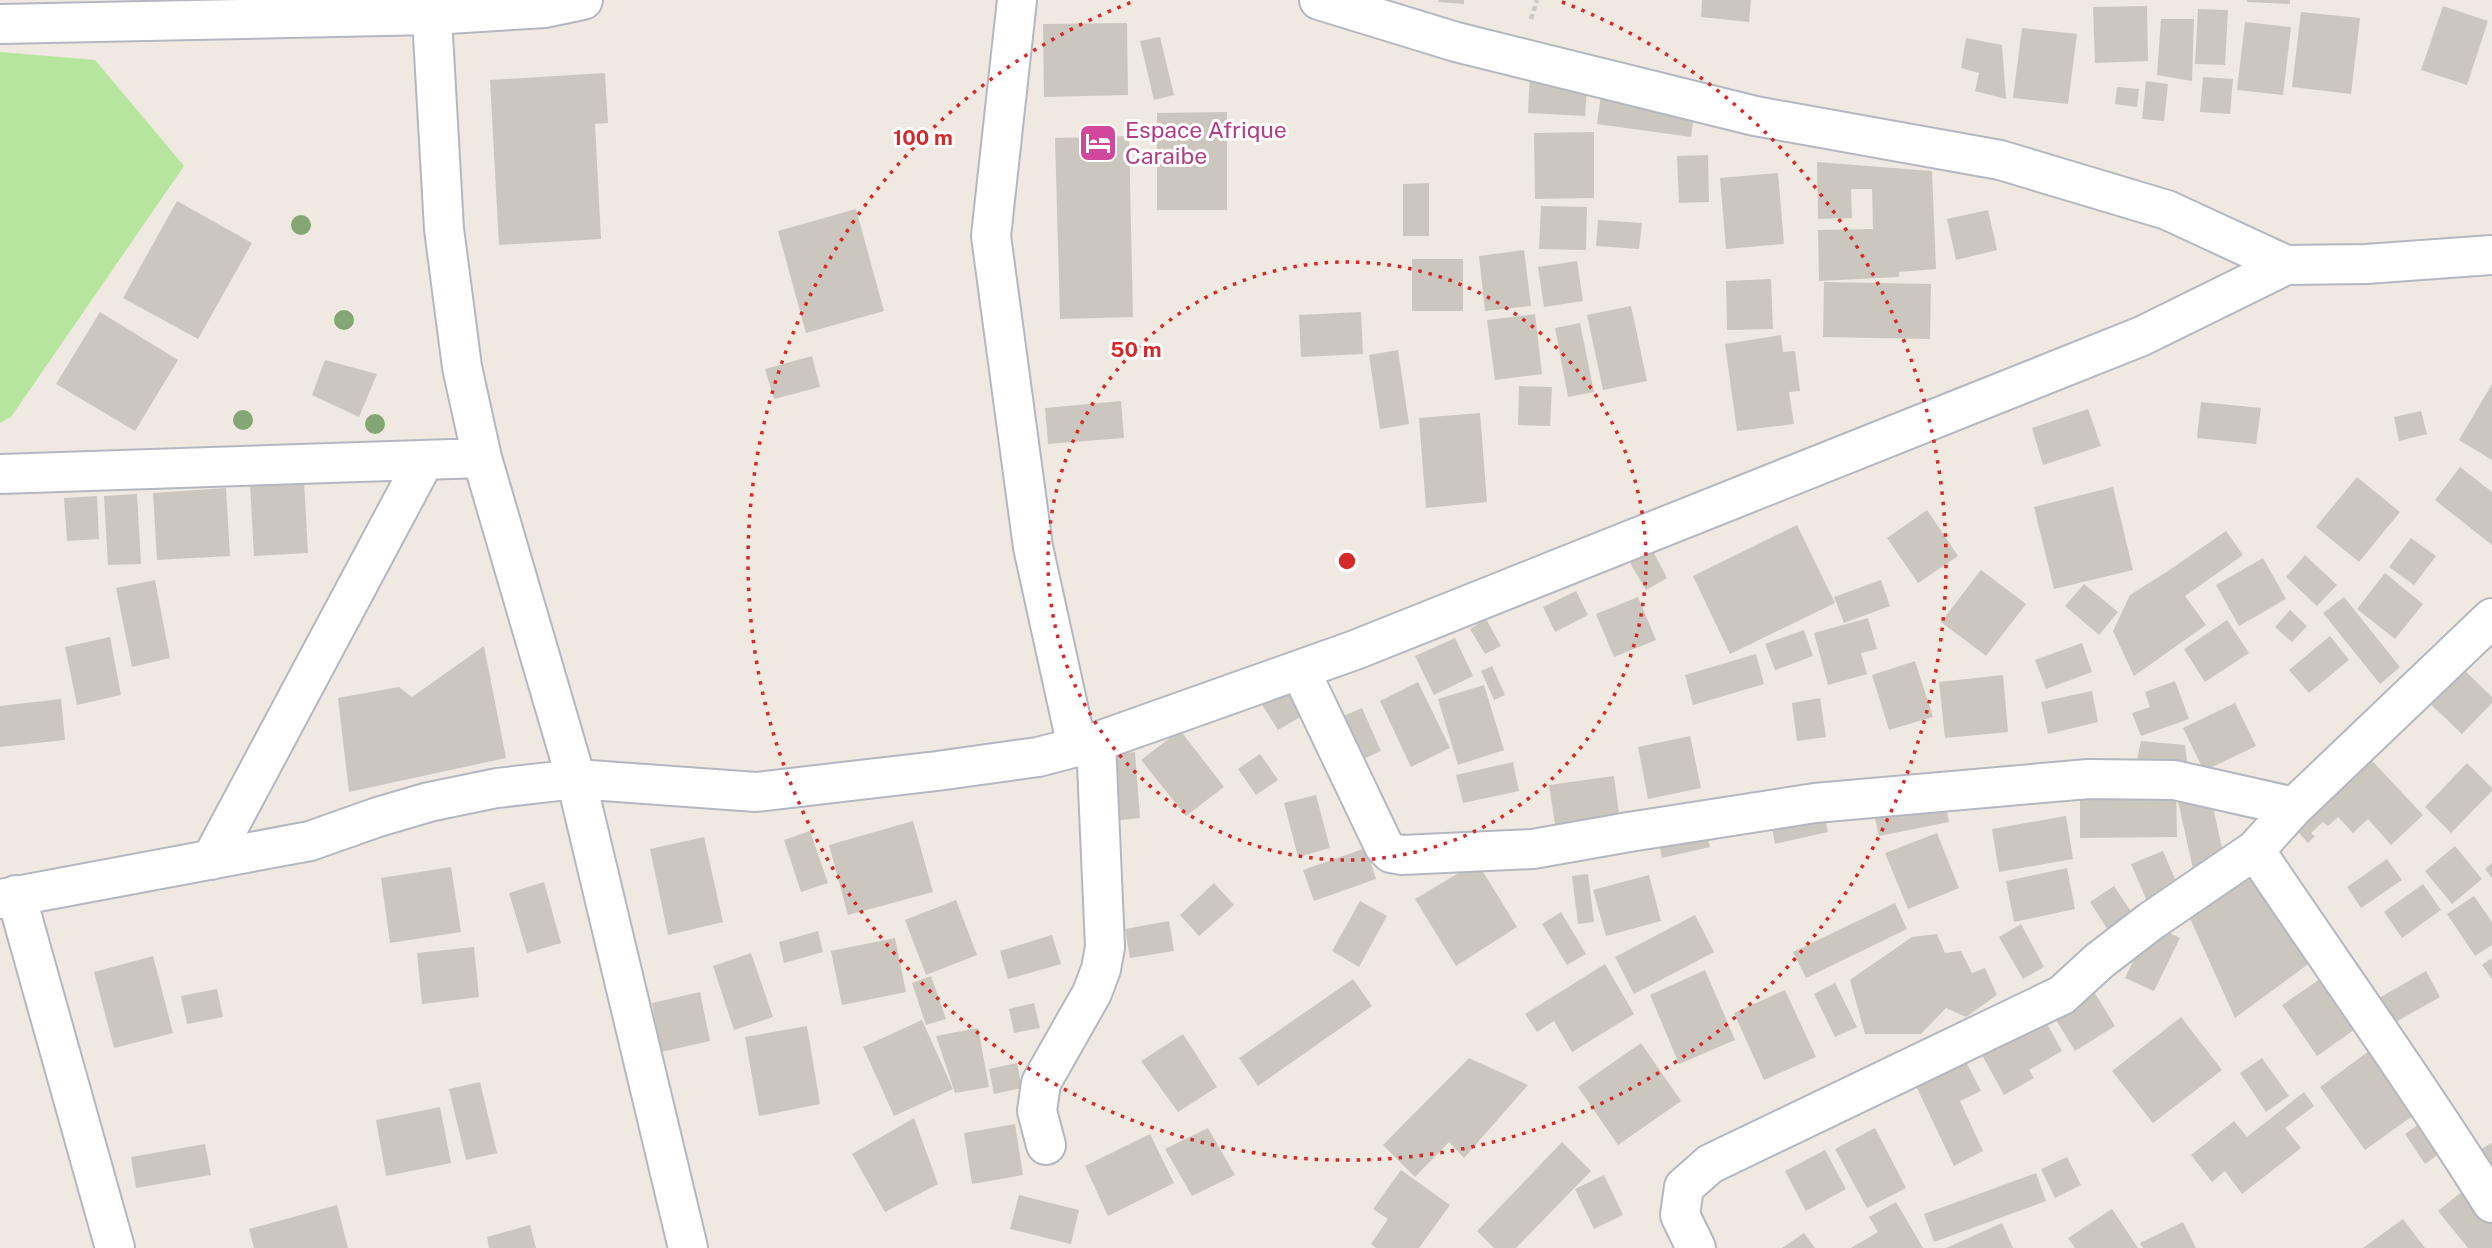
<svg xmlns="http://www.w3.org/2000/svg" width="2492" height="1248" viewBox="0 0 2492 1248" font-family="'Public Sans',sans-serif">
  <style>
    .green { fill: #b6e59e }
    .building { fill: #cbc7bf }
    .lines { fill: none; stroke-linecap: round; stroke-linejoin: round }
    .street-casing { stroke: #b4b7c1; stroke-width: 42 }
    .path { stroke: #c9c9c9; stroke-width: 4.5; stroke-dasharray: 5 3.5; stroke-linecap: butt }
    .street { stroke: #fff; stroke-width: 38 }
    .tree { fill: #84a574 }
    .ring { fill: none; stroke: #d62828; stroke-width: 3.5; stroke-dasharray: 3.5 7 }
    .labels { text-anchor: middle; stroke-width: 6; stroke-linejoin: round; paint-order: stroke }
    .hotel-label { font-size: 23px; fill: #b23c85; stroke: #fff; text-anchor: start }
    .centre { fill: #d62828; stroke: #fff; stroke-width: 3.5 }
    .ring-label { font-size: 21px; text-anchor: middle; font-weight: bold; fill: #d62828; stroke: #fff; stroke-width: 6; stroke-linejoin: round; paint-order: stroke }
  </style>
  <rect width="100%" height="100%" fill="#efe9e1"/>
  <!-- green -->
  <path class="green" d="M 0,52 L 95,60 L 184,166 L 11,417 L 0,423 Z"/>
  <!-- building -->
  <path class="building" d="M 1439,0 L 1464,0 L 1464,4 L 1438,2 Z
    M 1702,0 L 1751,0 L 1749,22 L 1701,17 Z
    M 2247,0 L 2290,0 L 2290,4 L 2247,2 Z
    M 2147,6 L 2148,61 L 2095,63 L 2093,7 Z
    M 2443,6 L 2488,21 L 2467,85 L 2421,70 Z
    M 2198,9 L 2228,10 L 2225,65 L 2195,64 Z
    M 2301,12 L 2360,18 L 2351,94 L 2292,87 Z
    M 2161,19 L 2194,19 L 2192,81 L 2157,75 Z
    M 2245,22 L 2291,27 L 2283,95 L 2237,90 Z
    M 1127,23 L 1128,95 L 1044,97 L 1043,24 Z
    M 2022,28 L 2077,34 L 2068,104 L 2013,98 Z
    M 1160,37 L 1174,95 L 1154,100 L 1140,41 Z
    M 1966,38 L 2002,45 L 2006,99 L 1975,91 L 1979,73 L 1961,68 Z
    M 605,73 L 608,123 L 595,124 L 601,239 L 499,245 L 490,80 Z
    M 1530,73 L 1588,76 L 1585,116 L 1528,113 Z
    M 2203,77 L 2233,79 L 2230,114 L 2200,112 Z
    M 2146,81 L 2168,84 L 2164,121 L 2142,119 Z
    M 2117,87 L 2139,89 L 2137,107 L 2115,104 Z
    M 1601,95 L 1695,109 L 1691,137 L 1597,124 Z
    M 1227,112 L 1227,210 L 1157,210 L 1157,113 Z
    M 1594,132 L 1594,198 L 1535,199 L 1534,133 Z
    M 1129,136 L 1133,317 L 1060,319 L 1055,138 Z
    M 1708,155 L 1709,202 L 1679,203 L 1677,156 Z
    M 1817,162 L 1932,171 L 1936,269 L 1899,272 L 1899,277 L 1819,281 L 1818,230 L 1873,229 L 1872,189 L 1851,189 L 1852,218 L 1818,219 Z
    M 1778,173 L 1784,244 L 1726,249 L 1720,178 Z
    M 1429,183 L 1429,236 L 1403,236 L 1403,184 Z
    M 177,201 L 252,243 L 198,339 L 123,298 Z
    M 1541,206 L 1587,207 L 1586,250 L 1539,249 Z
    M 856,209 L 884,311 L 806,333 L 778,231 Z
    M 1988,210 L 1997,250 L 1956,260 L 1947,219 Z
    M 1598,220 L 1642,223 L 1639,249 L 1596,246 Z
    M 1524,250 L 1531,306 L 1485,311 L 1479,256 Z
    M 1412,259 L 1463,259 L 1463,311 L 1412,311 Z
    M 1577,261 L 1583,301 L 1544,307 L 1538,267 Z
    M 1771,279 L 1773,329 L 1727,330 L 1726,281 Z
    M 1824,282 L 1931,284 L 1930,339 L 1823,337 Z
    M 1631,306 L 1647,381 L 1603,390 L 1587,315 Z
    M 100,312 L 178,360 L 135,431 L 56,384 Z
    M 1361,312 L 1363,354 L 1301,357 L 1299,315 Z
    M 1535,314 L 1542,374 L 1495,380 L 1487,320 Z
    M 1580,323 L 1594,392 L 1568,397 L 1555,328 Z
    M 1781,335 L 1783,352 L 1795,351 L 1800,391 L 1789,392 L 1794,424 L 1737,431 L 1725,344 Z
    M 1398,350 L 1409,424 L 1380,429 L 1369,355 Z
    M 812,356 L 820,387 L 774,399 L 765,369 Z
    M 325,360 L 377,374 L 359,417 L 312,395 Z
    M 2492,384 L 2492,460 L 2459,440 Z
    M 1519,386 L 1552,387 L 1550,426 L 1518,425 Z
    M 1121,401 L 1124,438 L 1048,444 L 1045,408 Z
    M 2201,402 L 2261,408 L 2256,444 L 2197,438 Z
    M 2088,409 L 2101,446 L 2043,465 L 2032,428 Z
    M 2421,411 L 2427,434 L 2399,441 L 2394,417 Z
    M 1480,413 L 1487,502 L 1426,508 L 1419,418 Z
    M 2460,467 L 2492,492 L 2492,545 L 2435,500 Z
    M 2357,477 L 2400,512 L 2359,562 L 2316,527 Z
    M 304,480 L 308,553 L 254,556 L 250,484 Z
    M 2113,487 L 2133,570 L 2054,589 L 2034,507 Z
    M 226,488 L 230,556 L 157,560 L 153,493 Z
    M 137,494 L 141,564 L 108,565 L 104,496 Z
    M 97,496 L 99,539 L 67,541 L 64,498 Z
    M 1927,510 L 1958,556 L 1918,583 L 1887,538 Z
    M 1797,525 L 1835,603 L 1730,654 L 1693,576 Z
    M 2226,531 L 2243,555 L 2185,596 L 2206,625 L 2134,676 L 2113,631 L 2130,595 L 2168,571 Z
    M 2411,538 L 2436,556 L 2414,585 L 2389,567 Z
    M 1653,551 L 1667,578 L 1646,590 L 1630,563 Z
    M 2305,555 L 2337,585 L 2317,606 L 2286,577 Z
    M 2263,558 L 2286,599 L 2239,626 L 2216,585 Z
    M 1981,570 L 2026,604 L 1986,656 L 1941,622 Z
    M 2385,573 L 2423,604 L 2395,639 L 2357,609 Z
    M 155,580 L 170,658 L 132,667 L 116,588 Z
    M 1881,580 L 1890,606 L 1844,623 L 1834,597 Z
    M 2084,584 L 2118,612 L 2099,635 L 2065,606 Z
    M 1576,591 L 1588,615 L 1555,632 L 1543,607 Z
    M 1638,597 L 1656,640 L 1614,657 L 1596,614 Z
    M 2344,597 L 2400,667 L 2380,684 L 2323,613 Z
    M 2290,610 L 2307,626 L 2292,642 L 2275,627 Z
    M 1868,618 L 1877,649 L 1861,653 L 1867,674 L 1828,685 L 1814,633 Z
    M 1486,619 L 1501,646 L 1485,654 L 1470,629 Z
    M 2227,620 L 2249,653 L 2205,682 L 2184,649 Z
    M 1804,630 L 1813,656 L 1775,670 L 1765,644 Z
    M 2330,636 L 2349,660 L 2309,693 L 2289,670 Z
    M 110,637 L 121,695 L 77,705 L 65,647 Z
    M 1455,638 L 1473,676 L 1434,695 L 1415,656 Z
    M 2082,643 L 2092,672 L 2046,689 L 2035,660 Z
    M 484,646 L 506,758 L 349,792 L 338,698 L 399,687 L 412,697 Z
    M 1756,654 L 1764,684 L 1693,705 L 1685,675 Z
    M 1915,661 L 1933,717 L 1889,730 L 1872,675 Z
    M 2457,663 L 2492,697 L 2492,703 L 2462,734 L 2423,697 Z
    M 1492,666 L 1505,695 L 1494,700 L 1481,671 Z
    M 2003,675 L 2008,732 L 1945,738 L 1939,682 Z
    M 2175,681 L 2189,719 L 2141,736 L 2132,713 L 2150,707 L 2145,692 Z
    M 1418,682 L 1450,748 L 1411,767 L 1380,701 Z
    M 1282,683 L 1302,716 L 1278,730 L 1258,698 Z
    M 1484,685 L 1504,750 L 1458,765 L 1438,699 Z
    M 2092,691 L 2098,722 L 2048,734 L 2041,702 Z
    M 1820,698 L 1826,737 L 1797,741 L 1792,703 Z
    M 61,699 L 65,740 L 0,747 L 0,706 Z
    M 2235,703 L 2256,746 L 2204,771 L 2183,728 Z
    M 1362,708 L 1381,751 L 1352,764 L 1332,721 Z
    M 1180,730 L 1224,787 L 1186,816 L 1141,760 Z
    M 1690,736 L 1701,788 L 1648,799 L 1638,747 Z
    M 2141,741 L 2185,745 L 2187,761 L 2199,783 L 2135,769 Z
    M 2363,751 L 2423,815 L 2391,845 L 2368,819 L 2353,833 L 2338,817 L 2328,826 L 2323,822 L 2311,833 L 2315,836 L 2308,843 L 2288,821 Z
    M 1135,752 L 1140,818 L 1112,821 L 1107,755 Z
    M 1260,754 L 1278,780 L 1256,795 L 1238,769 Z
    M 1513,762 L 1519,791 L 1463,803 L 1456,775 Z
    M 2467,763 L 2492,788 L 2492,791 L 2451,833 L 2425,807 Z
    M 1614,776 L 1620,821 L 1556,831 L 1549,785 Z
    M 2176,786 L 2177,837 L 2080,838 L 2080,788 Z
    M 2210,793 L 2225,862 L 2193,869 L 2178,801 Z
    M 1316,795 L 1330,848 L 1298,857 L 1284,803 Z
    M 1944,795 L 1949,822 L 1879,836 L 1873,810 Z
    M 1822,806 L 1828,832 L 1775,844 L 1770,817 Z
    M 2066,816 L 2073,859 L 1999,872 L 1992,829 Z
    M 913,821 L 933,892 L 848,915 L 829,845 Z
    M 1704,823 L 1710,847 L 1662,858 L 1657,834 Z
    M 810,831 L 828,883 L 801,892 L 784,840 Z
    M 1937,833 L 1959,888 L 1908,909 L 1885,853 Z
    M 704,837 L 723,922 L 668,935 L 650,849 Z
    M 2455,846 L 2482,879 L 2452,904 L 2425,871 Z
    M 1366,848 L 1376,879 L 1314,901 L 1303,870 Z
    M 2163,851 L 2182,895 L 2150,908 L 2131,864 Z
    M 2387,859 L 2402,880 L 2361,908 L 2347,887 Z
    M 1477,862 L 1517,927 L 1456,966 L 1415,899 Z
    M 2492,863 L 2492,878 L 2485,869 Z
    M 451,867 L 461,932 L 390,943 L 381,878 Z
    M 2067,868 L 2075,909 L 2014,922 L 2006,881 Z
    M 2248,870 L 2315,959 L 2235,1018 L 2188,914 Z
    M 1588,874 L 1594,922 L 1578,924 L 1572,876 Z
    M 1649,875 L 1661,921 L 1606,936 L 1593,890 Z
    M 544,882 L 561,943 L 527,953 L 509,893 Z
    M 1214,883 L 1234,905 L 1199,936 L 1180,915 Z
    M 2423,884 L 2441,910 L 2402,938 L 2384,912 Z
    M 2114,886 L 2136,919 L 2111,935 L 2090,902 Z
    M 2474,896 L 2492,922 L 2492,945 L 2475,956 L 2447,914 Z
    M 956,900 L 977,955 L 926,975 L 905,920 Z
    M 1360,901 L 1387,916 L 1359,967 L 1332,951 Z
    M 1895,903 L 1907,929 L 1806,978 L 1793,952 Z
    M 1561,912 L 1586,954 L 1567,965 L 1542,924 Z
    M 1695,915 L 1714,952 L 1634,994 L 1615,957 Z
    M 1169,921 L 1174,951 L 1130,958 L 1125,929 Z
    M 2021,924 L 2044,967 L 2023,979 L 1999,937 Z
    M 2151,924 L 2180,938 L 2154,991 L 2125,978 Z
    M 818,931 L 823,952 L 784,963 L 779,942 Z
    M 1937,934 L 1945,953 L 1961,951 L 1972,973 L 1985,968 L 1997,995 L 1966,1017 L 1946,1008 L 1921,1034 L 1865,1034 L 1850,980 L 1912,937 Z
    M 1052,935 L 1061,964 L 1008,979 L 1000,951 Z
    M 895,938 L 906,992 L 842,1005 L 831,951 Z
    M 474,947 L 479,997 L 422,1004 L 417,953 Z
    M 751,953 L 773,1017 L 734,1030 L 713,966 Z
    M 153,956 L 173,1033 L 114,1048 L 94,972 Z
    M 2492,958 L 2492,979 L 2482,965 Z
    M 1605,964 L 1634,1014 L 1572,1052 L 1554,1021 L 1537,1032 L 1525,1014 Z
    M 1705,970 L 1735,1040 L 1679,1064 L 1650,995 Z
    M 2426,971 L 2440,997 L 2394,1023 L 2379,998 Z
    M 931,976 L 946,1019 L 926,1025 L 912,983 Z
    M 1353,979 L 1372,1006 L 1258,1086 L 1239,1058 Z
    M 2320,979 L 2354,1030 L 2317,1056 L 2282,1005 Z
    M 1835,983 L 1857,1027 L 1835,1037 L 1814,994 Z
    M 2090,985 L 2115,1026 L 2075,1051 L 2050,1010 Z
    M 217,989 L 223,1017 L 187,1024 L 181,996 Z
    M 1785,990 L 1816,1057 L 1764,1080 L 1734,1013 Z
    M 700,992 L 710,1041 L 661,1052 L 652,1003 Z
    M 1034,1003 L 1040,1028 L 1014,1033 L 1009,1009 Z
    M 2181,1017 L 2222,1070 L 2153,1123 L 2112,1071 Z
    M 922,1020 L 953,1089 L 894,1116 L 863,1047 Z
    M 2045,1020 L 2062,1051 L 2029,1070 L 2034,1078 L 2004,1095 L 1982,1055 Z
    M 807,1026 L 820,1104 L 759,1116 L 745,1037 Z
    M 978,1028 L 989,1087 L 955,1093 L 936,1036 Z
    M 1183,1034 L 1217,1087 L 1178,1112 L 1141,1061 Z
    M 1641,1043 L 1681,1101 L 1618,1145 L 1578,1087 Z
    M 2373,1048 L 2418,1112 L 2365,1150 L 2320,1087 Z
    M 1469,1058 L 1528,1085 L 1464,1158 L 1449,1142 L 1415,1177 L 1383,1145 Z
    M 2262,1058 L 2289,1096 L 2266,1112 L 2240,1073 Z
    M 1965,1060 L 1981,1091 L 1960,1101 L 1983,1151 L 1954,1166 L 1915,1084 Z
    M 1017,1063 L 1022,1088 L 994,1094 L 989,1069 Z
    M 480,1082 L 497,1153 L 466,1160 L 449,1089 Z
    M 2304,1092 L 2314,1106 L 2285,1128 L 2301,1148 L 2242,1194 L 2225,1171 L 2212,1182 L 2191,1155 L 2234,1121 L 2247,1137 Z
    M 440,1107 L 451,1163 L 386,1176 L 376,1120 Z
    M 914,1118 L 938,1184 L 885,1212 L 852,1154 Z
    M 2425,1120 L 2445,1150 L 2425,1164 L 2405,1134 Z
    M 1015,1124 L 1023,1175 L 972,1184 L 964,1133 Z
    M 1208,1128 L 1235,1175 L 1192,1196 L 1165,1149 Z
    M 1875,1128 L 1906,1188 L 1867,1208 L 1835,1149 Z
    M 1150,1134 L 1174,1183 L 1108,1216 L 1085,1166 Z
    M 1562,1142 L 1591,1171 L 1516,1248 L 1494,1248 L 1477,1231 Z
    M 2492,1143 L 2492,1169 L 2481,1149 Z
    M 205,1144 L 211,1175 L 136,1188 L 131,1157 Z
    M 1825,1150 L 1846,1189 L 1806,1211 L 1785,1171 Z
    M 2067,1157 L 2081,1185 L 2055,1198 L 2041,1169 Z
    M 1401,1170 L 1450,1205 L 1419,1248 L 1376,1248 L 1371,1244 L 1388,1219 L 1373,1209 Z
    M 2036,1173 L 2046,1201 L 1934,1242 L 1924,1214 Z
    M 1604,1175 L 1623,1215 L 1594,1229 L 1575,1189 Z
    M 2464,1190 L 2492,1224 L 2492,1248 L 2468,1248 L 2438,1211 Z
    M 1019,1195 L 1079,1210 L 1071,1244 L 1010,1229 Z
    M 1896,1202 L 1923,1248 L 1851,1248 L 1878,1232 L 1869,1217 Z
    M 337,1205 L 348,1248 L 254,1248 L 249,1229 Z
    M 2112,1209 L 2138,1248 L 2075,1248 L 2068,1238 Z
    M 2403,1219 L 2425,1248 L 2363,1248 Z
    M 2183,1222 L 2196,1248 L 2143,1248 L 2140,1243 Z
    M 2002,1223 L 2013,1248 L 1946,1248 Z
    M 530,1225 L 536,1248 L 489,1248 L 487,1237 Z
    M 1804,1233 L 1815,1248 L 1782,1248 Z"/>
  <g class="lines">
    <defs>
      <path id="street" d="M 431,0 L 444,229 L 462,367 L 482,458 L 576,779 L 688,1248
        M 1017,0 L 991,236 L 1033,547 L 1077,747
        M 1319,0 L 1456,42 L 1755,116 L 2000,160 L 2167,210 L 2286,265 L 2366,264 L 2492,255
        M 0,24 L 432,15 L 545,8 L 583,0
        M 0,474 L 482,458
        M 1300,670 L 1384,846 L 1391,853 L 1402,855 L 1533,849 L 1629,832 L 1815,803 L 2088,779 L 2174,780 L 2294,807
        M 2255,850 C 2334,968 2417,1083 2492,1203
        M 211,860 L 424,461
        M 16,895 L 115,1248
        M 0,899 L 310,841 L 378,817 L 429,802 L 497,788 L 576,779 L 756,792 L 937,771 L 1038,757 L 1096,742 L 1355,650 L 2142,336 L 2286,265
        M 1046,1145 L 1037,1111 L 1041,1083 L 1092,993 L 1101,969 L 1105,947 L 1096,742
        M 1696,1248 L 1680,1215 L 1684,1187 L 1710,1164 L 2062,995 L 2099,961 L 2151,921 L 2255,850 L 2294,807 L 2492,618"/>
    </defs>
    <!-- street casing -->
    <use href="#street" class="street-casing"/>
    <!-- path -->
    <path class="path" d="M 1531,19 L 1537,0"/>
    <!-- street -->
    <use href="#street" class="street"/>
  </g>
  <!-- trees -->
  <g class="tree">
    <circle cx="301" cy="225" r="10"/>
    <circle cx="344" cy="320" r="10"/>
    <circle cx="243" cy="420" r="10"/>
    <circle cx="375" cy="424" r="10"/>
  </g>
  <!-- distance rings -->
  <g class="ring">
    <circle cx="1347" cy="561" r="299"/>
    <path d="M1562 2A599 599 0 1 1 1132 2"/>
  </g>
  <!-- icons -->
  <defs>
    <symbol id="hotel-square" viewBox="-11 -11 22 22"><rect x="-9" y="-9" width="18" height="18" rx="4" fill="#d1479c" stroke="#fff"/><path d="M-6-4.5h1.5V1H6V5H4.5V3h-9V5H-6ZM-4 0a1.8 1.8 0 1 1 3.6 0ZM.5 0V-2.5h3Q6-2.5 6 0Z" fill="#fff"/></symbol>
  </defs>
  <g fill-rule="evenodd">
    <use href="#hotel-square" x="1076" y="121" width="44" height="44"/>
  </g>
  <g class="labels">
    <!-- hotel labels -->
    <g class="hotel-label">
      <text x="1125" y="138">Espace Afrique<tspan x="1125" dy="26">Caraibe</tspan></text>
    </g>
  </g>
  <circle cx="1347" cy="561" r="10" class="centre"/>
  <g class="ring-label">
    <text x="923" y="145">100 m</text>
    <text x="1136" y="357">50 m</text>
  </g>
</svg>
